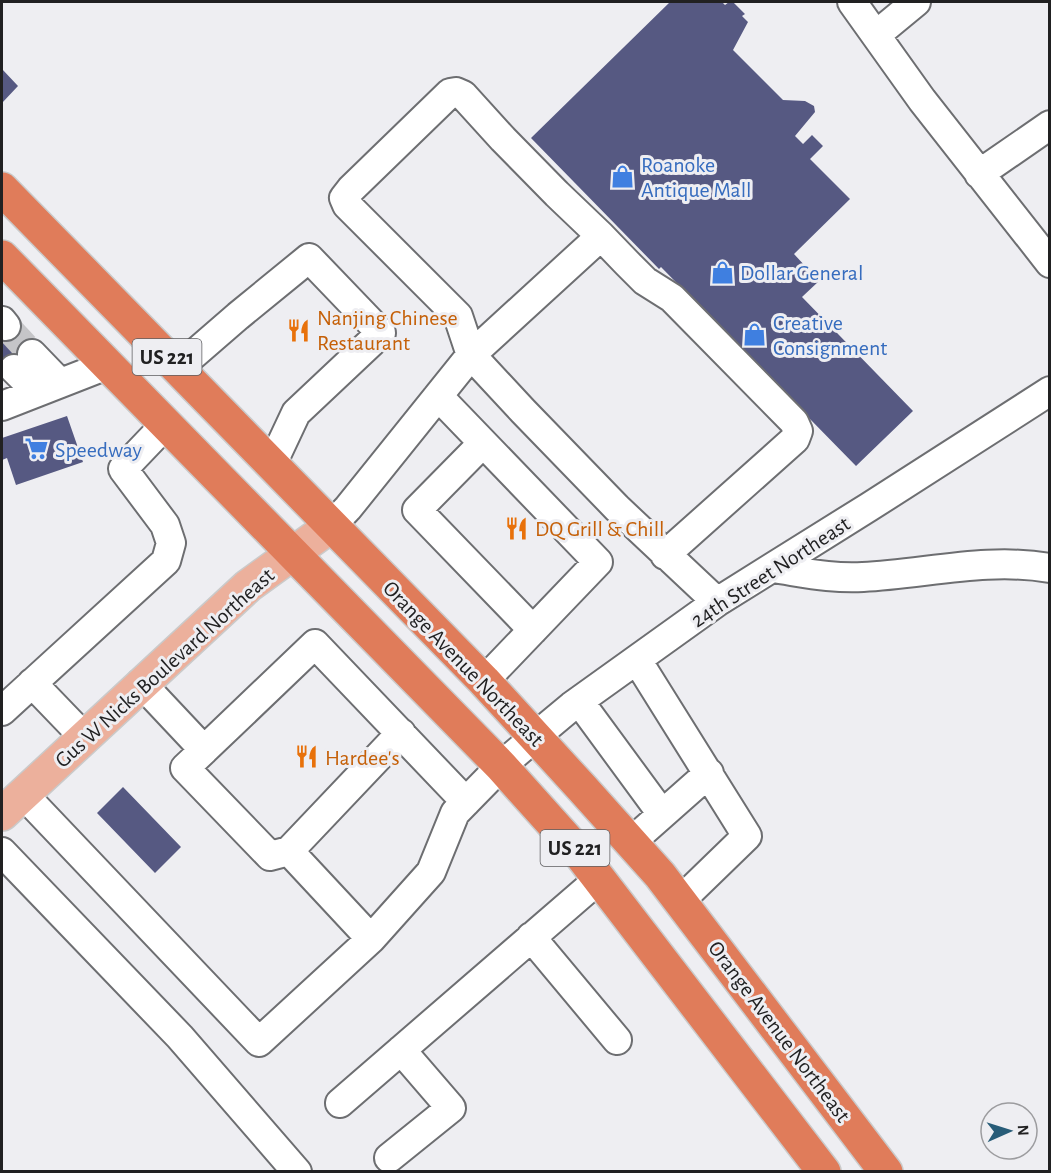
<svg xmlns="http://www.w3.org/2000/svg" width="1051" height="1173" viewBox="0 0 1051 1173" font-family="'Alegreya Sans',sans-serif">
  <style>
    .building { fill: #565982 }
    .lines { fill: none; stroke-linecap: round; stroke-linejoin: round }
    .minor-tunnel { stroke: #c5c5c8; stroke-width: 28; stroke-dasharray: 28 14; stroke-linecap: butt }
    .minor-casing { stroke: #6d6e71; stroke-width: 32 }
    .major-casing { stroke: #cacaca; stroke-width: 36 }
    .highway-casing { stroke: #cacaca; stroke-width: 36 }
    .minor { stroke: #fff; stroke-width: 28 }
    .major { stroke: #ecb09c; stroke-width: 33 }
    .highway { stroke: #e07c5a; stroke-width: 33 }
    .labels { text-anchor: middle; stroke-width: 6; stroke-linejoin: round; paint-order: stroke }
    .shield { fill: #eeeef2; stroke: #5e5e60; stroke-width: 1.5 }
    .shield-label { font-size: 21px; font-weight: bold; fill: #212122 }
    .shop-label { font-size: 22px; fill: #366cbe; stroke: #eeeef2; text-anchor: start }
    .food-label { font-size: 22px; fill: #c56008; stroke: #eeeef2; text-anchor: start }
    .street-label { font-size: 22px; fill: #212122; stroke: #eeeef2 }
  </style>
  <rect width="100%" height="100%" fill="#eeeef2"/>
  <!-- building -->
  <path class="building" d="M 670,2 L 722,2 L 725,5 L 729,2 L 733,2 L 745,14 L 742,16 L 748,22 L 733,50 L 783,100 L 805,101 L 814,106 L 815,112 L 795,136 L 803,144 L 812,135 L 823,146 L 810,159 L 850,199 L 794,254 L 819,281 L 802,297 L 913,411 L 856,466 L 720,327 L 661,267 L 659,269 L 531,138 Z
    M 2,69 L 18,86 L 2,103 Z
    M 12,320 L 38,348 L 2,382 L 2,330 Z
    M 67,416 L 83,462 L 16,485 L 7,458 L 2,460 L 2,438 Z
    M 123,787 L 181,847 L 155,873 L 97,813 Z"/>
  <g class="lines">
    <!-- minor-tunnel -->
    <path class="minor-tunnel" d="M 6,326 L 32,354"/>
    <defs>
      <path id="minor" d="M 852,2 L 922,100 L 1050,263
        M 876,35 L 916,2
        M 979,174 L 1050,125
        M 2,321 L 6,326
        M 32,354 L 60,383
        M 178,368 L 238,316 L 309,258 L 381,333 L 296,413 L 272,464
        M 14,369 L 37,392
        M 438,396 L 598,562 L 484,681
        M 2,406 L 107,365
        M 483,443 L 417,510 L 533,630
        M 331,526 L 348,508 L 471,355 L 601,236
        M 665,555 L 795,439 L 798,431 L 794,422 L 672,298 L 645,281 L 627,263 L 601,236 L 557,194 L 503,139 L 463,95 L 456,92 L 450,93 L 351,189 L 344,198 L 347,205 L 458,316 L 471,355 L 523,411 L 617,508 L 717,602
        M 772,568 C 801,572 832,579 863,577 C 925,574 987,557 1050,568
        M 637,660 L 747,836 L 680,901
        M 32,683 L 84,737
        M 141,683 L 204,750 L 315,644 L 466,802
        M 579,701 L 662,814
        M 2,711 L 166,561 L 171,543 L 165,525 L 123,469 L 165,425
        M 204,750 L 185,768 L 270,856 L 289,851 L 401,733
        M 23,794 L 259,1042 L 371,939 L 431,872 L 455,813 L 501,766 L 536,736 L 572,706 L 717,602 L 869,507 L 1050,391
        M 631,842 L 709,773
        M 289,851 L 371,939
        M 2,852 L 180,1037 L 297,1172
        M 531,937 L 617,1040
        M 340,1103 L 599,879
        M 389,1158 L 451,1108 L 401,1050"/>
      <path id="major" d="M 2,814 L 248,586 L 331,526"/>
      <path id="highway" d="M 2,189 L 484,681 L 582,788 L 660,875 L 886,1172
        M 2,257 L 501,766 L 580,854 L 824,1172"/>
    </defs>
    <!-- minor casing -->
    <use href="#minor" class="minor-casing"/>
    <!-- major casing -->
    <use href="#major" class="major-casing"/>
    <!-- highway casing -->
    <use href="#highway" class="highway-casing"/>
    <!-- minor -->
    <use href="#minor" class="minor"/>
    <!-- major -->
    <use href="#major" class="major"/>
    <!-- highway -->
    <use href="#highway" class="highway"/>
  </g>
  <!-- icons -->
  <defs>
    <symbol id="shop-bare" viewBox="-9 -9 18 18"><path d="M-5-2.5h2.3a2.7 3.5 0 0 1 5.4 0H5L5.5 6h-11ZM-1.5-2.5h3a1.5 2.3 0 0 0-3 0Z" fill="#3f7fe0" stroke="#eeeef2" stroke-width="2.5" paint-order="stroke"/></symbol>
    <symbol id="restaurant-bare" viewBox="-9 -9 18 18"><path d="M-5-6h1v4h1v-4h1v4h1v-4h1v5L-1.5 .5V6h-2V.5L-5-1ZM5-6V6H3V1.5H1.5Q1.5-4 5-6Z" fill="#e8710a" stroke="#eeeef2" stroke-width="2.5" paint-order="stroke"/></symbol>
    <symbol id="supermarket-bare" viewBox="-9 -9 18 18"><path d="M-6-5.5h2.5l.6 2H6L4.5 2H-2.5L-4.4-4H-6ZM-1.5 3.2a1.3 1.3 0 1 0 .1 0ZM3 3.2a1.3 1.3 0 1 0 .1 0Z" fill="#3f7fe0" stroke="#eeeef2" stroke-width="2.5" paint-order="stroke"/></symbol>
  </defs>
  <g fill-rule="evenodd">
    <use href="#shop-bare" x="606" y="160" width="33" height="33"/>
    <use href="#shop-bare" x="706" y="256" width="33" height="33"/>
    <use href="#restaurant-bare" x="282" y="314" width="33" height="33"/>
    <use href="#shop-bare" x="738" y="318" width="33" height="33"/>
    <use href="#supermarket-bare" x="20" y="432" width="33" height="33"/>
    <use href="#restaurant-bare" x="500" y="512" width="33" height="33"/>
    <use href="#restaurant-bare" x="290" y="740" width="33" height="33"/>
  </g>
  <g class="labels">
    <!-- shield labels -->
    <g class="shield">
      <rect x="132.5" y="339" width="69" height="36" rx="4.5"/>
      <rect x="540.5" y="830" width="69" height="36" rx="4.5"/>
    </g>
    <g class="shield-label">
      <text x="167" y="364">US 221</text>
      <text x="575" y="855">US 221</text>
    </g>
    <!-- shop labels -->
    <g class="shop-label">
      <text x="641" y="172">Roanoke<tspan x="641" dy="25">Antique Mall</tspan></text>
      <text x="740" y="280">Dollar General</text>
      <text x="773" y="330">Creative<tspan x="773" dy="25">Consignment</tspan></text>
      <text x="55" y="457">Speedway</text>
    </g>
    <!-- food labels -->
    <g class="food-label">
      <text x="317" y="325">Nanjing Chinese<tspan x="317" dy="25">Restaurant</tspan></text>
      <text x="535" y="536">DQ Grill &amp; Chill</text>
      <text x="325" y="765">Hardee's</text>
    </g>
    <!-- street labels -->
    <g class="street-label">
      <text transform="translate(770 571) rotate(-33)" y="8">24th Street Northeast</text>
      <text transform="translate(464 663) rotate(46)" y="8">Orange Avenue Northeast</text>
      <text transform="translate(164 667) rotate(-42)" y="8">Gus W Nicks Boulevard Northeast</text>
      <text transform="translate(780 1031) rotate(53)" y="8">Orange Avenue Northeast</text>
    </g>
  </g>
  <!-- border -->
  <rect width="1051" height="1173" fill="none" stroke="#212122" stroke-width="6"/>
  <!-- north arrow -->
  <g transform="translate(1009 1131) rotate(87)"><circle r="28" fill="#eeeef2" stroke="#9c9c9f" stroke-width="1.5"/>
  <path d="M0-4.5L10 22L0 15L-10 22Z" fill="#275c78"/>
  <text y="-9" font-size="16" font-weight="bold" text-anchor="middle" fill="#212122">N</text>
  </g>
</svg>
